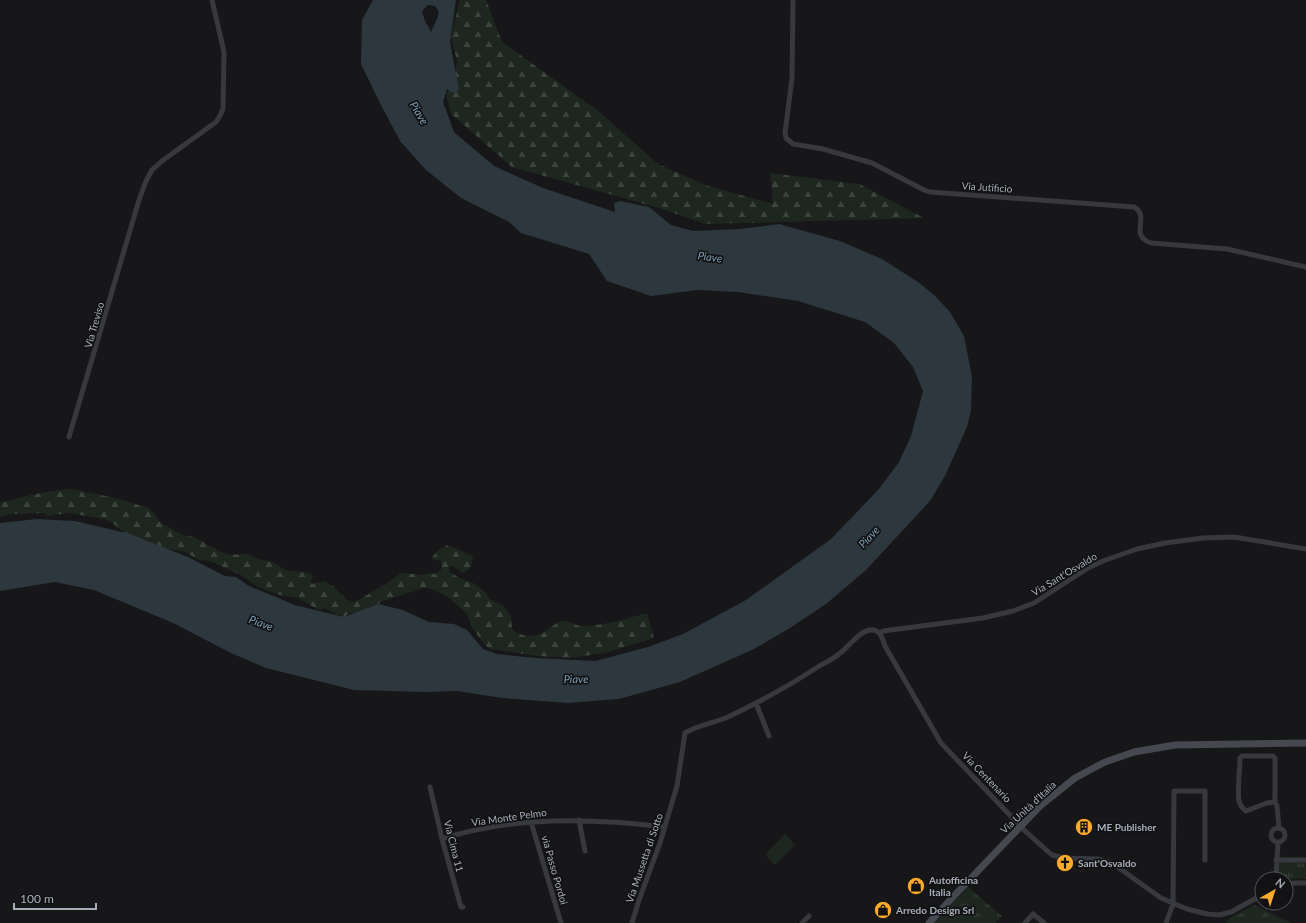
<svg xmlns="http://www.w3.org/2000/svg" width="1306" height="923" viewBox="0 0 1306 923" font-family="Lato,sans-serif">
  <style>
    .green { fill: #1e271f }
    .forest { fill: url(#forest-firs) }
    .park { fill: url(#park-tufts) }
    .water { fill: #2c373e; fill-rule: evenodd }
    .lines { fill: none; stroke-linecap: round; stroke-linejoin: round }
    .minor { stroke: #37393e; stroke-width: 5 }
    .secondary { stroke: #45484e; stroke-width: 7 }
    .labels { text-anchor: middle; stroke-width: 3.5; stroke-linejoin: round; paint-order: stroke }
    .street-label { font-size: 10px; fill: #a8aeb9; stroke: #121214 }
    .poi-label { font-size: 10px; font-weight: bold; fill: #a8aeb9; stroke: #121214; text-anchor: start }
    .water-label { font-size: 11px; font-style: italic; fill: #7d9fb6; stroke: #121214 }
  </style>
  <defs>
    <pattern id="forest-firs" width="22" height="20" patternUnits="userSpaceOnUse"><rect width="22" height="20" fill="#1e271f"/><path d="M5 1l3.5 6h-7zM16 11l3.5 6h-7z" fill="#3c443d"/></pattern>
    <pattern id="park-tufts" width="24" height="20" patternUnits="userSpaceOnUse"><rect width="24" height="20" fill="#1e271f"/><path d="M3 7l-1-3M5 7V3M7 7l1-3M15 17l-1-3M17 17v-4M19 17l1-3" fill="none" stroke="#3c443d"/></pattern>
  </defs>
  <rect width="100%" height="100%" fill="#171719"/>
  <!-- green -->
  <path class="green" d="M 785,834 L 795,845 L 775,865 L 765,855 Z"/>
  <!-- forest -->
  <path class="forest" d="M 460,0 L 486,0 L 502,42 L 597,110 L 658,164 L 708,186 L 773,204 L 770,173 L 859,184 L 924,218 L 706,224 L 659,208 L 512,167 L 451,114 L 446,94 L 454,82 L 457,61 L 451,37 Z
    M 71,489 L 116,498 L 148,508 L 156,515 L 157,518 L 160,522 L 182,535 L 194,537 L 223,553 L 231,555 L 243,554 L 250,555 L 257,559 L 273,562 L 285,570 L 310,573 L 313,576 L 311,580 L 312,584 L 324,581 L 333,586 L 347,600 L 355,602 L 386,584 L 401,573 L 424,575 L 430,573 L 435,574 L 441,570 L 441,561 L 431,559 L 438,550 L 448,545 L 473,556 C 472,564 471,571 462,573 L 453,566 L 449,567 L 450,572 L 461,579 L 473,583 L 485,592 L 491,600 L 501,604 L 507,610 L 511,617 L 512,629 C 518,636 534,638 543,633 C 549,630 554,623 561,621 C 569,619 576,627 584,626 C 606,625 627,619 647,613 L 654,638 L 605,653 L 570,658 L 538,656 L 499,650 L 491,650 L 485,645 L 472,628 L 467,614 L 448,597 L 432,589 L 423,588 L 414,591 L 383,601 L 378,604 L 366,608 L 359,614 L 350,613 L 344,617 L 336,614 L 324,608 L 319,610 L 298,598 L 280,595 L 260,588 L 241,575 L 210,561 L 199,560 L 185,552 L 164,548 L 147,540 L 130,538 L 114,524 L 104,519 L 69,513 L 47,516 L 44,513 L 8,514 L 0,517 L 0,503 C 24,496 46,491 71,489 Z"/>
  <!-- park -->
  <path class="park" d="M 1280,862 L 1306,863 L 1306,879 C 1297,878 1289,879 1281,879 L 1279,877 Z
    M 968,887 L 1002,916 L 996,923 L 934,923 Z
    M 1255,905 L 1291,923 L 1226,923 L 1229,918 Z"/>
  <!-- water -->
  <path class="water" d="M 373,0 L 456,0 L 450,42 L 459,90 L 453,93 L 447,89 L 443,102 L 454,132 L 494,166 L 543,188 L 615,212 L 614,203 L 620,201 L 649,207 L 671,225 L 693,231 L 739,229 L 779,224 L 840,241 L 882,259 L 918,282 L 934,295 L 950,312 L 964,336 L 972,377 L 971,411 L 967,427 L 945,476 L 930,501 L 866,570 L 826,604 L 790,628 L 754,649 L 680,682 L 619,699 L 568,703 L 502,698 L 457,691 L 425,692 L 354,690 L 266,668 L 231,653 L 173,623 L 94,590 L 55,582 L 0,591 L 0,523 L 37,519 L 75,521 L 130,534 L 188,557 L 225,576 L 236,577 L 249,586 L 295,605 L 344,617 L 378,604 L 403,610 L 429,622 L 454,624 L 467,630 L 483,649 L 497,654 L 536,658 L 595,661 L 648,647 L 683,634 L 746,600 L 831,539 L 879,489 L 899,462 L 911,436 L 923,391 L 913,367 L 894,343 L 865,322 L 798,301 L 738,292 L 698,290 L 651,296 L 607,281 L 589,254 L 521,233 L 509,222 L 461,198 L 426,170 L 400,141 L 380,103 L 361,64 L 362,20 ZM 428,5 L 435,6 L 439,12 L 437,19 L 431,32 L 425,21 L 422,11 Z"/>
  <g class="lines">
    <!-- minor -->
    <path class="minor" d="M 793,0 L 792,78 L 785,133 L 786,138 L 793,144 L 823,149 L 872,163 L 924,190 L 930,192 L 1134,207 C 1151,217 1128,235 1151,243 L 1227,249 L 1306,267
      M 69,437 L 139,200 L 146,181 L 152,170 L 162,161 L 216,122 L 221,114 L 223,108 L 224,52 L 212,0
      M 880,633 L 883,631 L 983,618 L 1013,611 L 1034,603 L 1088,568 L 1103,561 L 1137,549 L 1165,543 L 1203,538 L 1234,537 L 1306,549
      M 756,703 L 769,736
      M 430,787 L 442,839 L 461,907 L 463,907
      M 1275,802 L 1267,803 L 1246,811 C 1242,808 1240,806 1239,801 C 1237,790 1240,770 1240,758 L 1242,756 L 1273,756 L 1275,758 L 1275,802 L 1277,806 L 1279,828
      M 579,820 L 585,851
      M 531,822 L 561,923
      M1271 835a7 7 0 1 1 14 0a7 7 0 1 1-14 0Z
      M 442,839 C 514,816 591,818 665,827
      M 1276,860 L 1306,860
      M 1276,879 L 1278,843
      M 1286,884 L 1296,883 L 1306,883
      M 632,923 L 639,900 L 660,843 L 677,786 L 685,733 C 698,725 714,723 728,717 C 760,702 792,684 821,665 C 827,662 834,658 839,654 C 849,647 858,632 870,630 C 881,629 882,638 885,646 L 941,743 L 1025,831 L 1052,855 L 1064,858 L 1098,859 L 1112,863 L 1161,898 L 1187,909 L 1207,914 L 1219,915 L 1231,912 L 1262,895
      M 802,923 L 809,916
      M 1025,923 L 1033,914 L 1044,923
      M 1166,923 L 1173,904 L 1174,791 L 1205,791 L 1205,860"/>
    <!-- secondary -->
    <path class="secondary" d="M 929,923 L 952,898 L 1040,806 L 1075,778 L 1105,762 L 1134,752 L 1175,745 L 1306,743"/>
  </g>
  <!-- icons -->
  <defs>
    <symbol id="building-disc" viewBox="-11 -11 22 22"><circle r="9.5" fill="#fbaa2c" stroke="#121214"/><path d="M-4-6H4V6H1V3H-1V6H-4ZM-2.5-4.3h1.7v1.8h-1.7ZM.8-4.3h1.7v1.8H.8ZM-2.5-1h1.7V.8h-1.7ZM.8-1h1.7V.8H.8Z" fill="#111"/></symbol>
    <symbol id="church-disc" viewBox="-11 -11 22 22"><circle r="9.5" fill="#fbaa2c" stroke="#121214"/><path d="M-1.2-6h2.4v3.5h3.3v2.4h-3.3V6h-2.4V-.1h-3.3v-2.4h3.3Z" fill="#111"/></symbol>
    <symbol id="shop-disc" viewBox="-11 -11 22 22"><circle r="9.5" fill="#fbaa2c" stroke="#121214"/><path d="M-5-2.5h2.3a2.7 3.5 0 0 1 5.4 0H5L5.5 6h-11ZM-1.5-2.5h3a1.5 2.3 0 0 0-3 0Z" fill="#111"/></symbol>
  </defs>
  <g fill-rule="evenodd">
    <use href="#building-disc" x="1074" y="817" width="20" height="20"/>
    <use href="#church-disc" x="1055" y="853" width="20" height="20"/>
    <use href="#shop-disc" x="906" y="876" width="20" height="20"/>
    <use href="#shop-disc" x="873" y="900" width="20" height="20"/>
  </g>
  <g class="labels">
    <!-- street labels -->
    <g class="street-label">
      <text transform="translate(987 187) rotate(4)" y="4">Via Jutificio</text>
      <text transform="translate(94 325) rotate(-74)" y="4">Via Treviso</text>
      <text transform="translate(1064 574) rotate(-31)" y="4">Via Sant'Osvaldo</text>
      <text transform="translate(987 777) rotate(46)" y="4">Via Centenario</text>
      <text transform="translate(1028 807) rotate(-43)" y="4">Via Unità d'Italia</text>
      <text transform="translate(509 817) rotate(-8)" y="4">Via Monte Pelmo</text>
      <text transform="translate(454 846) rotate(76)" y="4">Via Cima 11</text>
      <text transform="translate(644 858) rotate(-71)" y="4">Via Mussetta di Sotto</text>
      <text transform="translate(555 870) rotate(74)" y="4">via Passo Pordoi</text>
    </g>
    <!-- poi labels -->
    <g class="poi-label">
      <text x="1097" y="831">ME Publisher</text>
      <text x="1078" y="867">Sant'Osvaldo</text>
      <text x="929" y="884">Autofficina<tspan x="929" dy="12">Italia</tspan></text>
      <text x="896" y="914">Arredo Design Srl</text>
    </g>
    <!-- water labels -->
    <g class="water-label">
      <text transform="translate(419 113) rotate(59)" y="4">Piave</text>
      <text transform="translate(710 257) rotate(8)" y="4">Piave</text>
      <text transform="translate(869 537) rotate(-47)" y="4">Piave</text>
      <text transform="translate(261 623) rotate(20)" y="4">Piave</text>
      <text transform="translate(576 679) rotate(-1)" y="4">Piave</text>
    </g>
  </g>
  <!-- north arrow -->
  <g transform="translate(1274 891) rotate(39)"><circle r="19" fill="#121214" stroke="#4e5056"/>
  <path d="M0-3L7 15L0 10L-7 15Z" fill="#fbaa2c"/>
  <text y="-6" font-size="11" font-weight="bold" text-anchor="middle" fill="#a8aeb9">N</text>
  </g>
  <!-- scale -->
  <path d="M14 903v6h82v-6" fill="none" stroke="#a8aeb9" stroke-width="2"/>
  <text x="20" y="903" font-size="12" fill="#a8aeb9" stroke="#121214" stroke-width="3" paint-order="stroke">100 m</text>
</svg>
